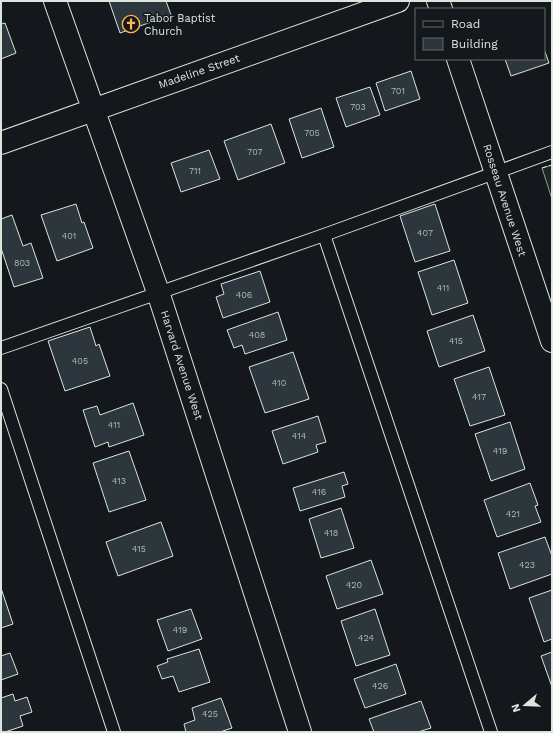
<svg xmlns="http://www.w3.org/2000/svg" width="553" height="733" viewBox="0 0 553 733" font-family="'Work Sans',sans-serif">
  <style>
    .green { fill: #202428; stroke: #939e99 }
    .building { fill: #2c363c; stroke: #d8e6dc }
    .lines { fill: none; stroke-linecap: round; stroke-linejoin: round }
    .service-casing { stroke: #d8e6dc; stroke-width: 14 }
    .minor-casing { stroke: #d8e6dc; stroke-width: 24 }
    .service { stroke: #14181c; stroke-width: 12 }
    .minor { stroke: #14181c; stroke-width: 22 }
    .fence { stroke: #d8e6dc; stroke-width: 1; stroke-dasharray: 5 2; stroke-linecap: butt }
    .labels { text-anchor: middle; stroke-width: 3; stroke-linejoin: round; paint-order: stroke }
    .number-label { font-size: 9px; fill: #adbab4 }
    .poi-label { font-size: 11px; fill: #d8e6dc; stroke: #14181c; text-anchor: start }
    .street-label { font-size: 11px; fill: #d8e6dc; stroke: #14181c }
  </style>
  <rect width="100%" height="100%" fill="#14181c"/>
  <!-- green -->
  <path class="green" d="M 552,165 L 552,199 L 542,168 Z"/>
  <!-- building -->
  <path class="building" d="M 109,1 L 166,1 L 171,15 L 120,33 Z
    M 5,23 L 16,53 L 1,59 L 1,24 Z
    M 544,49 L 549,63 L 511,76 L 505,59 L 544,59 Z
    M 411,71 L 420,99 L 385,111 L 376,83 Z
    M 370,87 L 380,115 L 346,127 L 336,98 Z
    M 321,108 L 334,147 L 302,158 L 289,119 Z
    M 271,124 L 285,163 L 238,180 L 224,141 Z
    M 209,150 L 220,179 L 181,192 L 171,163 Z
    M 76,204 L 82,223 L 84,222 L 93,248 L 57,261 L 41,215 Z
    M 435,204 L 450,251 L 415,262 L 400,216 Z
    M 12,215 L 23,246 L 31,243 L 43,278 L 14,287 L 1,248 L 1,219 Z
    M 454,260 L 468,303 L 432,315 L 418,272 Z
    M 260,271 L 270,302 L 223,318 L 216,297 L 224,294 L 221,284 Z
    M 278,312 L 287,340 L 245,354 L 242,345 L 234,348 L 227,330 Z
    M 473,315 L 485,351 L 439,367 L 427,331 Z
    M 90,327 L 96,346 L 99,344 L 110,376 L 65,391 L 48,341 Z
    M 293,352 L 309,399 L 265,413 L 249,367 Z
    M 489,367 L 505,415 L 470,426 L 454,379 Z
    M 133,403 L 144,435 L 109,447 L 108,442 L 95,447 L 83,410 L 97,406 L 100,415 Z
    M 318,416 L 326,442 L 316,445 L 318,452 L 283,464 L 272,431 Z
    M 510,422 L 525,469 L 491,481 L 475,434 Z
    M 129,451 L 146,500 L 109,512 L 93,463 Z
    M 344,472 L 348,484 L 342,486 L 345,497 L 300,511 L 293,488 Z
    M 530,483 L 538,505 L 535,506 L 541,522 L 497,537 L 484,500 Z
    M 341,508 L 354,548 L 321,558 L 309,519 Z
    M 161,522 L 173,556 L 118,576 L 106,542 Z
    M 545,537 L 552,556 L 552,574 L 510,589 L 498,553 Z
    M 371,560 L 383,594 L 337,609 L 326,576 Z
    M 1,588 L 13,624 L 1,628 Z
    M 552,590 L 552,639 L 544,642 L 529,598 Z
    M 191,609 L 202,639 L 168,651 L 157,620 Z
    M 375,609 L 390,655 L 356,666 L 341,621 Z
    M 199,649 L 210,682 L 179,692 L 173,676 L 162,679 L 157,666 L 168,662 L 167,659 Z
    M 552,652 L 552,687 L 541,656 Z
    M 10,653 L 18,674 L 1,680 L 1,656 Z
    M 396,664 L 406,694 L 365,708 L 354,679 Z
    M 13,694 L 15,701 L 27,697 L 32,712 L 20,716 L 23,726 L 5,732 L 1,732 L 1,698 Z
    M 221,698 L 232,728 L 220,732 L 186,732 L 184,724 L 195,720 L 192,708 Z
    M 421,701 L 431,728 L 418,732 L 374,732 L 369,719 Z"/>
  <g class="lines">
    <defs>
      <path id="service" d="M 324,235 L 491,732
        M 1,348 L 324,235 L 552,152
        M 1,389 L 114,732"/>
      <path id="minor" d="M 55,1 L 158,292 L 300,732
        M 438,1 L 441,9
        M 458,59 L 552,341
        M 1,143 L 398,1"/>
    </defs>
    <!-- service casing -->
    <use href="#service" class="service-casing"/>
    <!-- minor casing -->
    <use href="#minor" class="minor-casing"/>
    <!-- service -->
    <use href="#service" class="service"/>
    <!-- minor -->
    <use href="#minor" class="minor"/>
    <!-- fence -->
    <path class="fence" d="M 542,168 L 552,165"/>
  </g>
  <!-- icons -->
  <defs>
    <symbol id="church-ring" viewBox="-11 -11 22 22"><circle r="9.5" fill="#14181c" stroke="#ffb74d" stroke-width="1.5"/><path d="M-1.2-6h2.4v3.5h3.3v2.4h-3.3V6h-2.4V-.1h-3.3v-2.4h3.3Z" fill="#ffb74d"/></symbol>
  </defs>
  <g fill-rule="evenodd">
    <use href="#church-ring" x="121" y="14" width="20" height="20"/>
  </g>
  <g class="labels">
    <!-- number labels -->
    <g class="number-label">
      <text x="398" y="94">701</text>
      <text x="358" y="110">703</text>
      <text x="312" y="136">705</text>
      <text x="255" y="155">707</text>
      <text x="195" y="174">711</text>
      <text x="425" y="236">407</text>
      <text x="69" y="239">401</text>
      <text x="22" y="266">803</text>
      <text x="443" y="291">411</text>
      <text x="244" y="298">406</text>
      <text x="257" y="338">408</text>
      <text x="456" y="344">415</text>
      <text x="80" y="364">405</text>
      <text x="279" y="386">410</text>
      <text x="479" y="400">417</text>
      <text x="114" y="428">411</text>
      <text x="299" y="439">414</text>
      <text x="500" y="454">419</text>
      <text x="119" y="484">413</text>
      <text x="319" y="495">416</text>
      <text x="513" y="517">421</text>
      <text x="331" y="536">418</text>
      <text x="139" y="552">415</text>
      <text x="527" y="568">423</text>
      <text x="354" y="588">420</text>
      <text x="180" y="633">419</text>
      <text x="366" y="641">424</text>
      <text x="380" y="689">426</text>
      <text x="210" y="717">425</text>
    </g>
    <!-- poi labels -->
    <g class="poi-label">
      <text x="144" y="22">Tabor Baptist<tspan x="144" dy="13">Church</tspan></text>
    </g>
    <!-- street labels -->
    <g class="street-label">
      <text transform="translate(199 71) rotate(-19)" y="4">Madeline Street</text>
      <text transform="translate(505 200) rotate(72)" y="4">Rosseau Avenue West</text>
      <text transform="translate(182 365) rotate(72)" y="4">Harvard Avenue West</text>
    </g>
  </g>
  <!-- border -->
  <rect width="553" height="733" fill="none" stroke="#d8e6dc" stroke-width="4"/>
  <!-- legend -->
  <rect x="415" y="8" width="130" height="52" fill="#14181c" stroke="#626a69"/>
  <rect x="423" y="21" width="20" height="6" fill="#14181c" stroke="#626a69"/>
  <text x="451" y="28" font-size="12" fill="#d8e6dc">Road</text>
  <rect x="423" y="38" width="20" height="12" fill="#2c363c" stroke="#626a69"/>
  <text x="451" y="48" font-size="12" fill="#d8e6dc">Building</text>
  <!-- north arrow -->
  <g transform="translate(525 705) rotate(251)" stroke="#14181c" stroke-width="3" paint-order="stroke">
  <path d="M0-3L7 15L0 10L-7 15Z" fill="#d8e6dc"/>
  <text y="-6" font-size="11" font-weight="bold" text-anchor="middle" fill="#d8e6dc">N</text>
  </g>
</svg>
